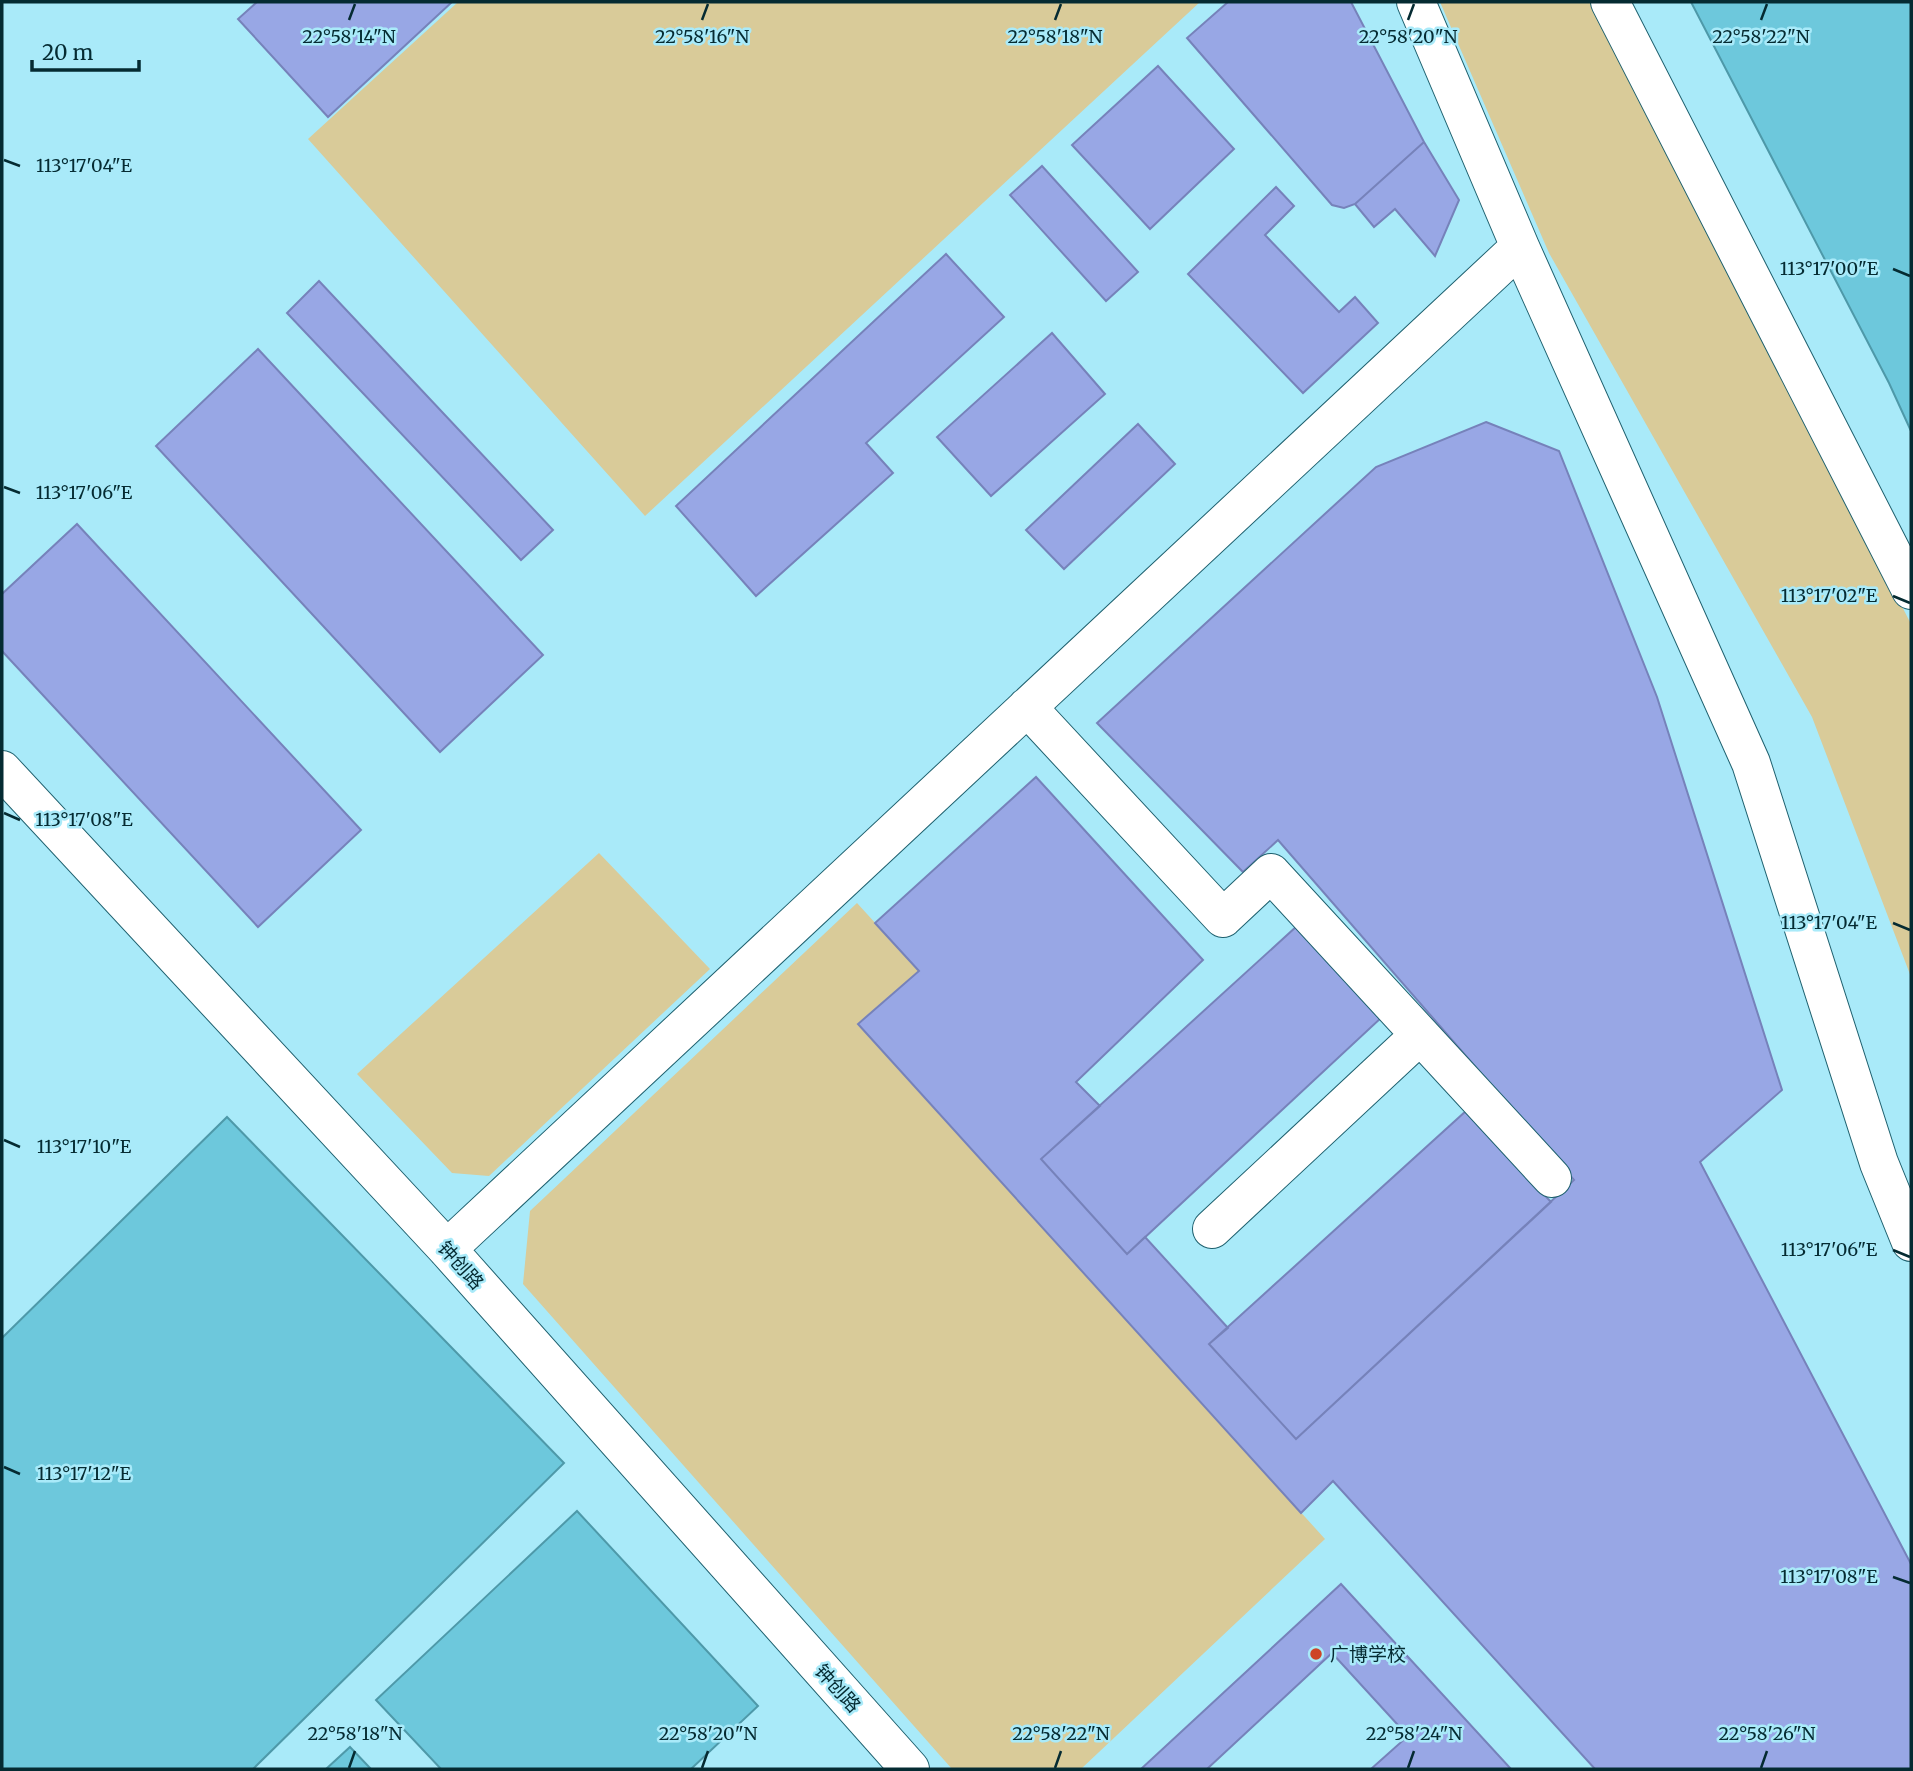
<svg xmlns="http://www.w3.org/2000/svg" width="1913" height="1771" viewBox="0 0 1913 1771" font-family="Merriweather,'Noto Sans SC',serif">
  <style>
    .green { fill: #d9cb99 }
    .water { fill: #6dc8dc; stroke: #4e99a9; stroke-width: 2 }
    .building { fill: #98a7e5; stroke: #7682ba; stroke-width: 2 }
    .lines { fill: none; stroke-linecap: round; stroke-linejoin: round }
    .minor-casing { stroke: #1f616f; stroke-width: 40 }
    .minor { stroke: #fff; stroke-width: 38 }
    .ticks { fill: none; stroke: #052b32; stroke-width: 2.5 }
    .poi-dot { fill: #ce4426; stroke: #a9eaf9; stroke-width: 2.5 }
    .labels { text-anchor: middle; stroke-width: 5; stroke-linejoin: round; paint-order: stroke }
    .street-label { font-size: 19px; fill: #052b32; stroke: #a9eaf9 }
    .poi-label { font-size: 19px; fill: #052b32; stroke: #a9eaf9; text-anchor: start }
    .ticks-label { font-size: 18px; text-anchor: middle; fill: #052b32; stroke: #a9eaf9; stroke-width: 5; stroke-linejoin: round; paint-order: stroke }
  </style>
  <rect width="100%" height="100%" fill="#a9eaf9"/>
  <!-- green -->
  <path class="green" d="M 458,2 L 1200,2 L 645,516 L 308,139 Z
    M 1440,2 L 1592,2 L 1911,624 L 1911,977 L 1812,717 L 1549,253 Z
    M 599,853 L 710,969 L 489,1176 L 452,1173 L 357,1074 Z
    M 857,903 L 919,971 L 859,1024 L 1325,1539 L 1081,1769 L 952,1769 L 523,1284 L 530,1211 Z"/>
  <!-- water -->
  <path class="water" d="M 1691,2 L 1911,2 L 1911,431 L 1889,383 Z
    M 227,1117 L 564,1463 L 253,1769 L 2,1769 L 2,1338 Z
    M 577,1511 L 758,1706 L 691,1769 L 441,1769 L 376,1700 Z
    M 350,1747 L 371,1769 L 326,1769 Z"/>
  <!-- building -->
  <path class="building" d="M 257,2 L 452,2 L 328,117 L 238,19 Z
    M 1228,2 L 1351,2 L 1424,142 L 1355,204 L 1344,208 L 1332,205 L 1187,38 Z
    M 1158,66 L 1234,149 L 1150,229 L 1072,145 Z
    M 1424,142 L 1459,200 L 1435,256 L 1395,209 L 1374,227 L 1355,204 Z
    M 1042,166 L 1138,272 L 1106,301 L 1010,195 Z
    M 1276,187 L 1294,206 L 1265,235 L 1339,312 L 1355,297 L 1378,323 L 1303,393 L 1188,274 Z
    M 946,254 L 1004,317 L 866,443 L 893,473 L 756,596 L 676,506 Z
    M 319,281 L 553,530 L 521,560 L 287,313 Z
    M 1052,333 L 1105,394 L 991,496 L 937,437 Z
    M 258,349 L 543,655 L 440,752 L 156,446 Z
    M 1486,422 L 1559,451 L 1657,697 L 1782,1090 L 1700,1162 L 1911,1564 L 1911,1769 L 1595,1769 L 1333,1481 L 1301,1513 L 858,1024 L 919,971 L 875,923 L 1036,777 L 1203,960 L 1076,1082 L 1100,1106 L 1041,1159 L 1127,1254 L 1145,1237 L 1228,1328 L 1209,1344 L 1296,1439 L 1574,1180 L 1278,840 L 1243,872 L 1097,723 L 1376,467 Z
    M 1138,424 L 1175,464 L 1064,569 L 1026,530 Z
    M 77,524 L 361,830 L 258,927 L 2,651 L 2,594 Z
    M 1297,926 L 1382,1017 L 1127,1254 L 1041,1159 Z
    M 1466,1111 L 1551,1202 L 1296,1439 L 1209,1344 Z
    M 1341,1584 L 1511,1769 L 1371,1769 L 1408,1736 L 1332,1653 L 1207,1769 L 1141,1769 Z"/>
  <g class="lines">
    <defs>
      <path id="minor" d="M 1416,2 L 1520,247 L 1751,763 L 1879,1163 L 1911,1242
        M 1610,2 L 1911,590
        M 1027,707 L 1223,918 L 1271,873 L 1552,1178
        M 2,770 L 447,1249 L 910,1769
        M 1212,1229 L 1420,1035
        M 447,1249 L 1520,247"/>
    </defs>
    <!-- minor casing -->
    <use href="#minor" class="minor-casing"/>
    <!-- minor -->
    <use href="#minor" class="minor"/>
  </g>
  <!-- ticks -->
  <path class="ticks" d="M 349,20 L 355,4M 702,20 L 708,4M 1055,20 L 1061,4M 1408,20 L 1414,4M 1761,20 L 1767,4M 4,160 L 20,166M 1893,269 L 1910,276M 4,487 L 20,493M 1893,596 L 1910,603M 4,813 L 20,820M 1893,923 L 1910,930M 4,1140 L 20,1147M 1893,1250 L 1910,1257M 4,1467 L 20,1474M 1893,1577 L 1910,1583M 349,1768 L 355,1751M 702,1768 L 708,1751M 1055,1768 L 1061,1751M 1408,1768 L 1414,1751M 1761,1768 L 1767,1751"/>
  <!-- markers -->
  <circle class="poi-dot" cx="1316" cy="1654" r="7"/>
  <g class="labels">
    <!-- street labels -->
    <g class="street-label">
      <text transform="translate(461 1265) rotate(48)" y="7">钟创路</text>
      <text transform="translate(838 1688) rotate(48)" y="7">钟创路</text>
    </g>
    <!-- poi labels -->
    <g class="poi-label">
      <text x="1330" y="1661">广博学校</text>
    </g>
  </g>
  <g class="ticks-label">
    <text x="349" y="43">22°58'14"N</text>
    <text x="702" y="43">22°58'16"N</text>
    <text x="1055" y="43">22°58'18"N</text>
    <text x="1408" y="43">22°58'20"N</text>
    <text x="1761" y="43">22°58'22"N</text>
    <text x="84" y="172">113°17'04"E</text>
    <text x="1829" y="275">113°17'00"E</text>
    <text x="84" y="499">113°17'06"E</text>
    <text x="1829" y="602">113°17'02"E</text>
    <text x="84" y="826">113°17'08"E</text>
    <text x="1829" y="929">113°17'04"E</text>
    <text x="84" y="1153">113°17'10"E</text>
    <text x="1829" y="1256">113°17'06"E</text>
    <text x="84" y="1480">113°17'12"E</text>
    <text x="1829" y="1583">113°17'08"E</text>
    <text x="355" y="1740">22°58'18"N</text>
    <text x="708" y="1740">22°58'20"N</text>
    <text x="1061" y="1740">22°58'22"N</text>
    <text x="1414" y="1740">22°58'24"N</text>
    <text x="1767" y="1740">22°58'26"N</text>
  </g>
  <!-- border -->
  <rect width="1913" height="1771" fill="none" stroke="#052b32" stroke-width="7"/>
  <!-- scale -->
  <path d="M32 60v10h107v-10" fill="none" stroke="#052b32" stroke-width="3.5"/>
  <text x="42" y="60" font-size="21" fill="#052b32" stroke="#a9eaf9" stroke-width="5" paint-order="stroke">20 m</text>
</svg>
